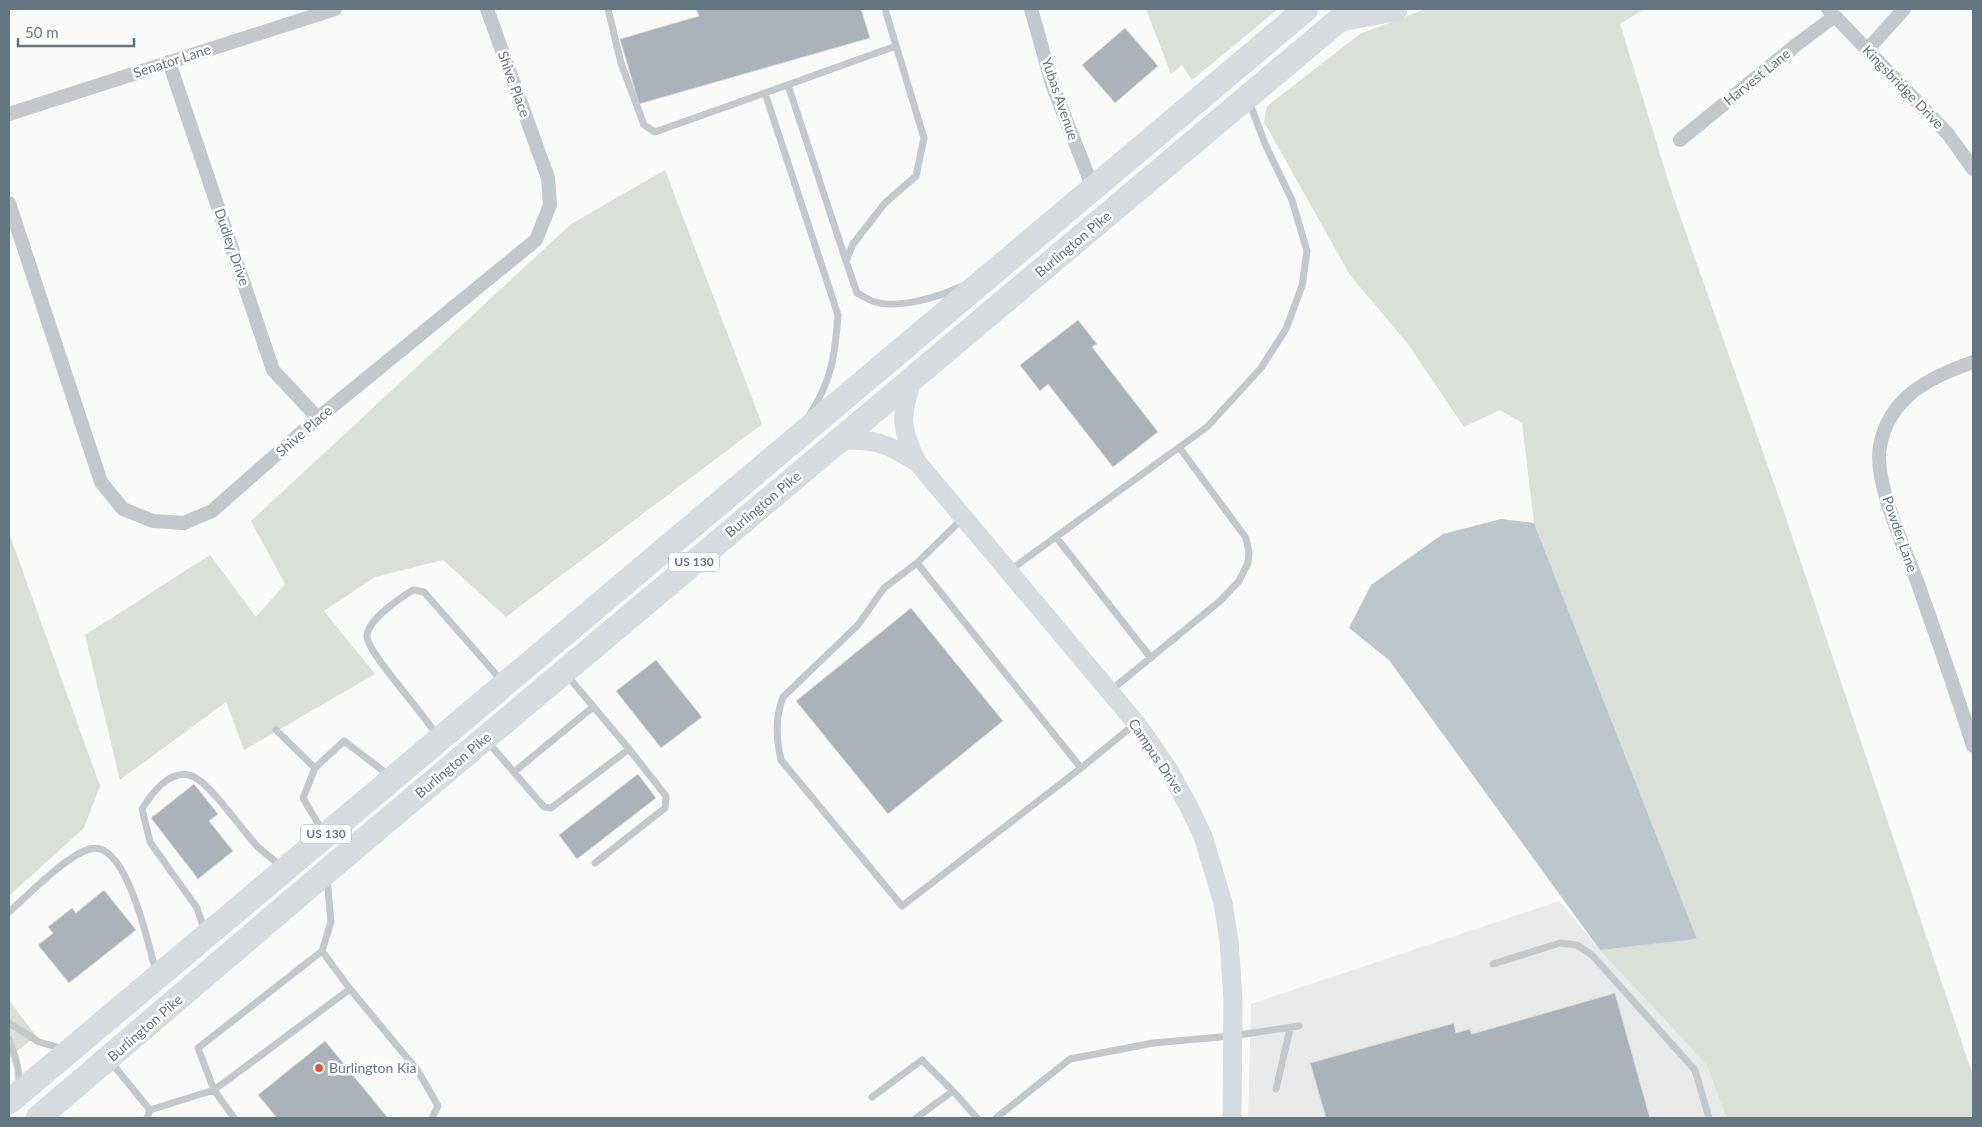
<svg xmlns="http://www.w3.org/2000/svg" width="1982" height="1127" viewBox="0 0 1982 1127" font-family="Lato,sans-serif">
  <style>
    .built { fill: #e8e9e9 }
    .green { fill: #dadfd7 }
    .water { fill: #bbc7cb }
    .building { fill: #aab3b9; stroke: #dcdcda }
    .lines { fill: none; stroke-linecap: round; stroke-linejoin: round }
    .lane { stroke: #c3c8cc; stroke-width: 7 }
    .street { stroke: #c3c8cc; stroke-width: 14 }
    .secondary { stroke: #d6dbdf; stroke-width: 19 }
    .highway { stroke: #d6dbdf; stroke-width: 25 }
    .poi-dot { fill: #e4572e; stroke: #fff; stroke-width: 2 }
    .labels { text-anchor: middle; stroke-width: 5; stroke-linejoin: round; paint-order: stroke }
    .shield { fill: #fff; stroke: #939fa8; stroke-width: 1 }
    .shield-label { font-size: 12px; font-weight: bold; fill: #657683 }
    .street-label { font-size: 14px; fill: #657683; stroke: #fff }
    .poi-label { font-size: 14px; fill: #657683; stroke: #fff; text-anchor: start }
  </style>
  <rect width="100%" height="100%" fill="#fafaf8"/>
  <!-- built -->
  <path class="built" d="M 1559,901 L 1600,950 L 1697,939 L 1757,1118 L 1248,1118 L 1251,1004 Z"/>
  <!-- green -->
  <path class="green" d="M 1146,9 L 1278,9 L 1192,80 L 1182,65 L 1171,74 Z
    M 1426,9 L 1644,9 L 1620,24 L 1673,196 L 1783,509 L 1973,1076 L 1973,1118 L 1727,1118 L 1707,1065 L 1600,950 L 1697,939 L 1534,523 L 1522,423 L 1500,410 L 1464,427 L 1408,344 L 1350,275 L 1264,122 L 1267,106 L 1360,34 Z
    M 665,170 L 762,424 L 506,617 L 443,560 L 375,577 L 324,611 L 375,674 L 244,750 L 226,702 L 120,780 L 85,635 L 210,555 L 256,617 L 285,584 L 251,521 L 571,224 Z
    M 9,533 L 100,786 L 84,828 L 9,896 Z
    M 9,1000 L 36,1036 L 9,1058 Z"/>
  <!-- water -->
  <path class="water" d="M 1501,519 L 1534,523 L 1697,939 L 1600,950 L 1389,660 L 1349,628 L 1371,585 L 1443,534 Z"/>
  <!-- building -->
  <path class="building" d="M 696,9 L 861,9 L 870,38 L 639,104 L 620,39 L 699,16 Z
    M 1125,28 L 1158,66 L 1115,103 L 1082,65 Z
    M 1078,320 L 1097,344 L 1092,347 L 1158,432 L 1113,467 L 1048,384 L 1040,391 L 1020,365 Z
    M 911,608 L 1003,721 L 888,814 L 796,701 Z
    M 656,660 L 702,717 L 661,748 L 616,691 Z
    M 638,774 L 656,798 L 577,859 L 559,835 Z
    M 194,784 L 218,814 L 209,821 L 233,851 L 198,879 L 151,818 Z
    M 104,890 L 136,930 L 69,983 L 38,945 L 53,933 L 48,927 L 72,908 L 76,913 Z
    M 1615,993 L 1650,1118 L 1326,1118 L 1310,1063 L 1454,1023 L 1456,1033 L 1470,1029 L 1472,1034 Z
    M 325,1041 L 388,1118 L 277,1118 L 258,1095 Z"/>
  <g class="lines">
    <!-- lane -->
    <path class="lane" d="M 608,9 L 621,63 L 644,125 L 655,132 L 765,93 L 838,315 C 835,355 832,380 810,414
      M 885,9 L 924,138 L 916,176 L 885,203 L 853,244 L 846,261 L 857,293 C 863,296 869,300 875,302 C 898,309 939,297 960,287
      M 788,85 L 846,261
      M 765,93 L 896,46
      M 963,518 L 917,563 L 1081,768 L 1135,724
      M 1056,537 L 1151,658
      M 917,563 L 884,588 L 858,625 L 783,697 C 775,719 776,737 781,760 L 902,906 L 1081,768
      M 1009,571 L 1207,427 L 1261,368 L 1286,329 L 1302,286 L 1307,251 L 1292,200 L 1265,144 L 1249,101
      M 566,674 L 629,749
      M 1110,691 L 1220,601 L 1239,581 L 1248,563 L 1249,552 L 1246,538 L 1179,447
      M 276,730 L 315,768 L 344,741 L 390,776
      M 437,736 C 426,715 365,651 367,635 C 369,619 400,598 413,590 L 424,592 L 502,681
      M 487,741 L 544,807 L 551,808 L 629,749 L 666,796 L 665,808 L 595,863
      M 315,768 L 303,798 L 323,832
      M 514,772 L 593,707
      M 327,878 L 331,922 L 322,951 L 350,989 L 418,1071 L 438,1106 L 432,1118
      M 9,912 C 28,895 67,855 90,849 C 127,839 148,945 156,971
      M 205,932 L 197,908 L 150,842 L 142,809 C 152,793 168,771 189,775 C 207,778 243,832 258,847 C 266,854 274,860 282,867
      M 322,951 L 198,1048 L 214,1090 L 350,989
      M 1493,964 L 1560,943 L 1577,945 L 1592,955 L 1695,1070 L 1709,1118
      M 9,1023 L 39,1042 L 64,1049
      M 9,1039 C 14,1054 21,1070 18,1087
      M 110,1061 L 150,1110 L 214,1090 L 234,1118
      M 1276,1089 L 1290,1029
      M 872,1097 L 922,1060 L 953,1091
      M 147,1118 L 150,1110
      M 916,1118 L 953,1091 L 977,1118
      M 996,1118 L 1070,1059 L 1153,1043 L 1232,1036 L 1299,1026"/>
    <!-- street -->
    <path class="street" d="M 1031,9 L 1053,87 L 1093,188
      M 1828,9 L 1948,134 L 1973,169
      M 1867,50 L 1904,9
      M 169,62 L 273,370 L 318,418
      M 9,114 L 335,9
      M 1680,140 L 1796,45 L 1835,16
      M 9,203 L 101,482 L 123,509 L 153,521 L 184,523 L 212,511 L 318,418 L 536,240 L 550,205 L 548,178 L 487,9
      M 1973,362 C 1930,377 1889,397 1880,446 C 1873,481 1905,549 1918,584 C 1937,638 1956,691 1973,746"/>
    <!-- secondary -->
    <path class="secondary" d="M 913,379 C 900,414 900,428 917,462 L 1136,723 L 1169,770 L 1190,809 L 1203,836 L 1223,903 L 1229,941 L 1233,999 L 1232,1118
      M 838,441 C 872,438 888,443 916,462"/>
    <!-- highway -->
    <path class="highway" d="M 1340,19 L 1395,9
      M 9,1102 L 1306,9
      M 38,1118 L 326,872 L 1352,9"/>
  </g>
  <!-- markers -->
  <circle class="poi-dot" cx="319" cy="1068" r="5"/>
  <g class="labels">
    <!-- shield labels -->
    <g class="shield">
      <rect x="669" y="552.5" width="50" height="19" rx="4"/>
      <rect x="301" y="824.5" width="50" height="19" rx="4"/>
    </g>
    <g class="shield-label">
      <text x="694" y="566">US 130</text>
      <text x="326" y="838">US 130</text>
    </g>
    <!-- street labels -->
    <g class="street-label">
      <text transform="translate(172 61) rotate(-18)" y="5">Senator Lane</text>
      <text transform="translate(1757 77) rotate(-39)" y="5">Harvest Lane</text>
      <text transform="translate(514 84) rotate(70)" y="5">Shive Place</text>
      <text transform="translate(1903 87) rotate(46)" y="5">Kingsbridge Drive</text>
      <text transform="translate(1060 99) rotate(71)" y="5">Yubas Avenue</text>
      <text transform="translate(1073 244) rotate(-40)" y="5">Burlington Pike</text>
      <text transform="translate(232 247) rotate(71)" y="5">Dudley Drive</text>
      <text transform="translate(304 431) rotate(-41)" y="5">Shive Place</text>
      <text transform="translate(763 504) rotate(-40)" y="5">Burlington Pike</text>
      <text transform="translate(1900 534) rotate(71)" y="5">Powder Lane</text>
      <text transform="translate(1156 756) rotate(56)" y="5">Campus Drive</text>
      <text transform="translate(453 765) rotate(-40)" y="5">Burlington Pike</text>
      <text transform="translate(145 1028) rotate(-41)" y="5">Burlington Pike</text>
    </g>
    <!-- poi labels -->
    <g class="poi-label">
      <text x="329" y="1073">Burlington Kia</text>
    </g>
  </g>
  <!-- border -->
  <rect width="1982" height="1127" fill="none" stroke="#657683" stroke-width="20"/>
  <!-- scale -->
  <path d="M18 38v8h116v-8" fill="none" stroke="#657683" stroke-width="2.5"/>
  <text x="25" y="38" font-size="15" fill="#657683" stroke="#ffffff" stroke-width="4" paint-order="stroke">50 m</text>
</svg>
